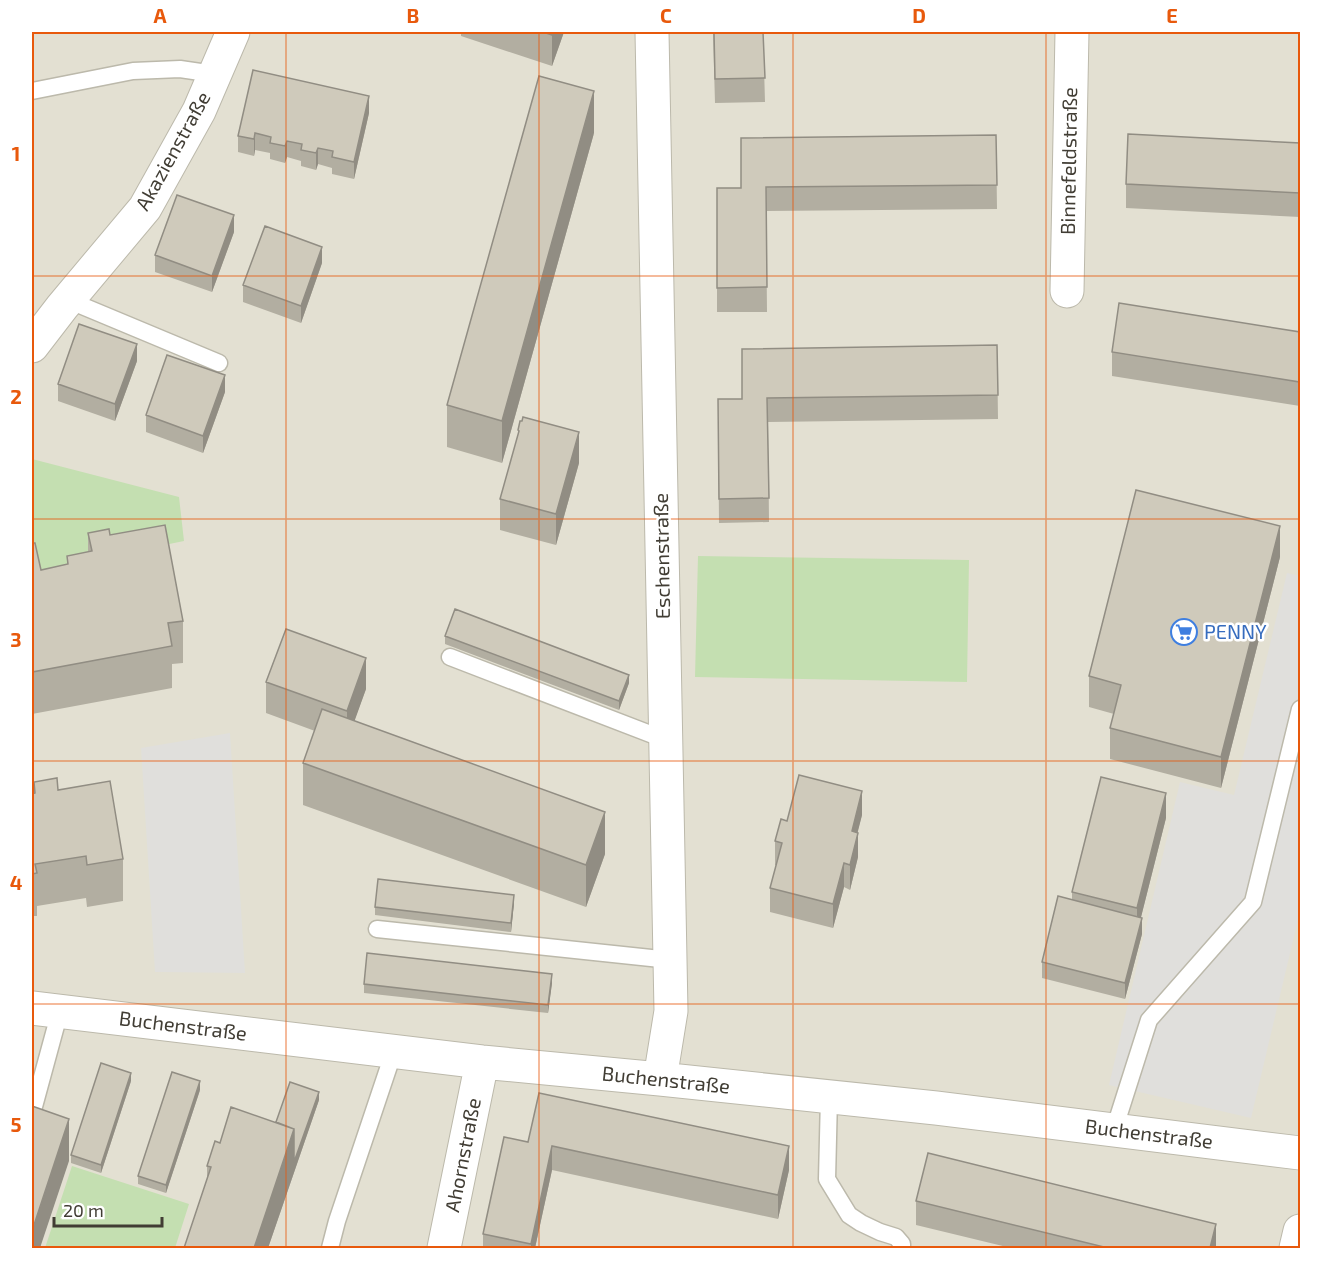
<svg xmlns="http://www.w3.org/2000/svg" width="1332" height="1280" viewBox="0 0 1332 1280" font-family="'Exo 2',sans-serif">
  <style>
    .residential { fill: #e3e0d2 }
    .green { fill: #c4dfb1 }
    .parking { fill: #e0dfdc }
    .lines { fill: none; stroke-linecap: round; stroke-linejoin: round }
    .service-casing { stroke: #bcb9ab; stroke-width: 19 }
    .minor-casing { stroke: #bcb9ab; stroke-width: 35 }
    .tertiary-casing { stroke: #bcb9ab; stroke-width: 35 }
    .service { stroke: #fff; stroke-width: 16 }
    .minor { stroke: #fff; stroke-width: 33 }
    .tertiary { stroke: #fff; stroke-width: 33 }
    .wall { fill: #b2aea1 }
    .shaded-wall { fill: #918d83 }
    .building { fill: #cfcabb; stroke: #918d83; stroke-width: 1.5 }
    .grid { fill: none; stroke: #e8590c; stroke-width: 1.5; stroke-opacity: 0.55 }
    .labels { text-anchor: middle; stroke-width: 5; stroke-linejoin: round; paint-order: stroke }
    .street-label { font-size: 20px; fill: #413d34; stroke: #fff }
    .shop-label { font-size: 20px; fill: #366cbe; stroke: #fff; text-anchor: start }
    .neatline { fill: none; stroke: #e8590c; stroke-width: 2 }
    .grid-label { font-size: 20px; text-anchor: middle; font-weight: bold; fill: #e8590c }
  </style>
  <rect width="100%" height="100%" fill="#efede4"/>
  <!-- residential -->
  <path class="residential" d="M 32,32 L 1300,32 L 1300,1248 L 32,1248 Z"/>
  <!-- green -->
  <path class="green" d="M 32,459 L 179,497 L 184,541 L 32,572 Z
    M 698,556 L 969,560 L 967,682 L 695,677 Z
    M 72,1166 L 189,1204 L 175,1248 L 45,1248 Z"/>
  <!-- parking -->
  <path class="parking" d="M 1287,573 L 1300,576 L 1300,911 L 1251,1118 L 1109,1085 L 1180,782 L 1234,795 Z
    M 230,733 L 245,973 L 155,972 L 141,748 Z"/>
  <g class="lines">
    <defs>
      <path id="service" d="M 32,91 L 133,71 L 180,69 L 214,74
        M 68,300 L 219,363
        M 450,657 L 666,740
        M 377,929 L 670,960
        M 829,1097 L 827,1179 L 849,1215 L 861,1223 L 880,1232 L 896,1237 L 902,1244 L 902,1248
        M 32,1114 L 60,1011
        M 1114,1130 L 1149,1020 L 1253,902 L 1300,709
        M 330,1248 L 337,1221 L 394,1051"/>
      <path id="minor" d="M 652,32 L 671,1011 L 660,1079
        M 1067,291 L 1072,32
        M 32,346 L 62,307 L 145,208 L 199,111 L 233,32
        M 32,1008 L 482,1062 L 660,1079 L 936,1108 L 1300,1153
        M 444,1248 L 482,1062"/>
      <path id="tertiary" d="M 1296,1248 L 1300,1231"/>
    </defs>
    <!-- service casing -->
    <use href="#service" class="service-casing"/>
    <!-- minor casing -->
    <use href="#minor" class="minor-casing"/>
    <!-- tertiary casing -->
    <use href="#tertiary" class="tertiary-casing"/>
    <!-- service -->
    <use href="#service" class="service"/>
    <!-- minor -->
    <use href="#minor" class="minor"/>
    <!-- tertiary -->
    <use href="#tertiary" class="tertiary"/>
  </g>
  <!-- wall -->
  <path class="wall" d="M 461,32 L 564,32 L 552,66 L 461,36 Z
    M 713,32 L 763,32 L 765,102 L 715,103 Z
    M 369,113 L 354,179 L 332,174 L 332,168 L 318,164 L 316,170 L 301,166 L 301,161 L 287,157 L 285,163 L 270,159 L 270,153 L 255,150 L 254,156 L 238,152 L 238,136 Z
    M 594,133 L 502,463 L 447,447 L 447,405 Z
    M 996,135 L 997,209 L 766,211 L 767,312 L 717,312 L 717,188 L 741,188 Z
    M 1300,143 L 1300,217 L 1126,208 L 1126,184 Z
    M 234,232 L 212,292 L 155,272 L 155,255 Z
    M 322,263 L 301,323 L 243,302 L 243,285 Z
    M 1300,332 L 1300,406 L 1112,376 L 1112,352 Z
    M 997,345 L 998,419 L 768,422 L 769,522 L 719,523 L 718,399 L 742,399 Z
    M 137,361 L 115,421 L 58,401 L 58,384 Z
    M 225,392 L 203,453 L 146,432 L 146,415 Z
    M 518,430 L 579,463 L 556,545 L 500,530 L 500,499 L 518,437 Z
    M 88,533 L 110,535 L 183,621 L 183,663 L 172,664 L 172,688 L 32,714 L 32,543 L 41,570 L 67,565 L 67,556 L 88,552 Z
    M 1280,557 L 1221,788 L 1110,759 L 1110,728 L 1114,714 L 1089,707 L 1089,676 Z
    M 445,636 L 629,683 L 619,710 L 445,644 Z
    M 266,682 L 366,689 L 354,721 L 605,854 L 586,907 L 303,805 L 303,763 L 315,731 L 266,713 Z
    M 34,782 L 58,790 L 123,859 L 123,901 L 87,907 L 86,898 L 37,906 L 37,916 L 32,916 L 32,794 L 34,793 Z
    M 862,815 L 857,833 L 858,857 L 850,890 L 844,887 L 833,928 L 770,912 L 770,888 L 776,865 L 775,865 L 775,841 L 787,821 Z
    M 1166,818 L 1141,917 L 1142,934 L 1125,999 L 1042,978 L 1042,962 L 1072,900 L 1072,892 Z
    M 514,903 L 511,932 L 375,915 L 375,907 Z
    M 552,983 L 548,1013 L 364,993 L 364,984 Z
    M 131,1081 L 101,1173 L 71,1163 L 71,1155 Z
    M 200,1090 L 166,1193 L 138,1184 L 138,1176 Z
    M 319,1100 L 268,1248 L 184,1248 L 207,1179 L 207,1166 L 220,1143 L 276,1122 Z
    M 528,1142 L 789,1170 L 778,1219 L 552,1170 L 535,1248 L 483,1248 L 483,1234 Z
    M 916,1201 L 1216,1248 L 1011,1248 L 916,1225 Z"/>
  <!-- shaded-wall -->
  <path class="shaded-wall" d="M 553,32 L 564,32 L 552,66 L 552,35 Z
    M 594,91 L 594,133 L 502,463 L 502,421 Z
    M 369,96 L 369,113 L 354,179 L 354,162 Z
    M 255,133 L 255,150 L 254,156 L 254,139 Z
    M 287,141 L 287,157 L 285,163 L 285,146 Z
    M 318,148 L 318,164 L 316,170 L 316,153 Z
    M 234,215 L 234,232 L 212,292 L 212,276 Z
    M 322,247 L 322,263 L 301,323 L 301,306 Z
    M 137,344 L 137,361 L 115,421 L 115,404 Z
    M 225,375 L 225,392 L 203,453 L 203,436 Z
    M 579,432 L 579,463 L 556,545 L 556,514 Z
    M 1280,526 L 1280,557 L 1221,788 L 1221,757 Z
    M 366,658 L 366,689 L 347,742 L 347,711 Z
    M 629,675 L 629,683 L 619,710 L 619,701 Z
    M 862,791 L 862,815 L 852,855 L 852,831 Z
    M 1166,793 L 1166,818 L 1137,933 L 1137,908 Z
    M 605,812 L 605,854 L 586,907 L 586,865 Z
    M 858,833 L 858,857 L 850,890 L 850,865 Z
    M 844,863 L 844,887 L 833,928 L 833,904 Z
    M 514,895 L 514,903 L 511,932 L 511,923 Z
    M 1142,918 L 1142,934 L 1125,999 L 1125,983 Z
    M 552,974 L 552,983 L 548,1013 L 548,1005 Z
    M 131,1073 L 131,1081 L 101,1173 L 101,1165 Z
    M 200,1081 L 200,1090 L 166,1193 L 166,1185 Z
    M 319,1092 L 319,1100 L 268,1248 L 254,1248 L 294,1129 Z
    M 69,1119 L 69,1161 L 40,1248 L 32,1248 L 32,1231 Z
    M 552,1146 L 552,1170 L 535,1248 L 531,1248 L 531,1244 Z
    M 789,1146 L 789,1170 L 778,1219 L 778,1195 Z
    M 1216,1224 L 1216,1248 L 1210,1248 Z"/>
  <!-- building -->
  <path class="building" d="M 543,32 L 553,32 L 552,35 Z
    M 714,32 L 763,32 L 765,78 L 715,79 Z
    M 253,70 L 369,96 L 354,162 L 332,157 L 333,151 L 318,148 L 316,153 L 301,150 L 302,144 L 287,141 L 285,146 L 270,143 L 271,137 L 255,133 L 254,139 L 238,136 Z
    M 539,76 L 594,91 L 502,421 L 447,405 Z
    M 1128,134 L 1300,143 L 1300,193 L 1126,184 Z
    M 996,135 L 997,185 L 766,187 L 767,287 L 717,288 L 717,188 L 741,188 L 741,138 Z
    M 177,195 L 234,215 L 212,276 L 155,255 Z
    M 265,226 L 322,247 L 301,306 L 243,285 Z
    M 1119,303 L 1300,332 L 1300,382 L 1112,352 Z
    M 79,324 L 137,344 L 115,404 L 58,384 Z
    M 997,345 L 998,395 L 767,398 L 769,498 L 719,499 L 718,399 L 742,399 L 742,349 Z
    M 167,355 L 225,375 L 203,436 L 146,415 Z
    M 523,417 L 579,432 L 556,514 L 500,499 L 519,431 L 518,430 L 520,421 L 522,421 Z
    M 1136,490 L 1280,526 L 1221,757 L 1110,728 L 1121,685 L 1089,676 Z
    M 165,525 L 183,621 L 168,623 L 172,646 L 32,672 L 32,543 L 35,543 L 41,570 L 68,564 L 67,556 L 92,551 L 88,533 L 109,529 L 110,535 Z
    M 455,609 L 629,675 L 619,701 L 445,636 Z
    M 286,629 L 366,658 L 347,711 L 266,682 Z
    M 322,709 L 605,812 L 586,865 L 303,763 Z
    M 799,775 L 862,791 L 852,831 L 858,833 L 850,865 L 844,863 L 833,904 L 770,888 L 782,843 L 775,841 L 781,819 L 787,821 Z
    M 1101,777 L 1166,793 L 1137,908 L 1072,892 Z
    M 57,778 L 58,790 L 110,781 L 123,859 L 87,865 L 86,856 L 35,864 L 37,873 L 32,874 L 32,794 L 35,793 L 34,782 Z
    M 378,879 L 514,895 L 511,923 L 375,907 Z
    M 1058,896 L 1142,918 L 1125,983 L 1042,962 Z
    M 367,953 L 552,974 L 548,1005 L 364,984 Z
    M 101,1063 L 131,1073 L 101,1165 L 71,1155 Z
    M 172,1072 L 200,1081 L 166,1185 L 138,1176 Z
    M 290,1082 L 319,1092 L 294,1162 L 294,1129 L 276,1122 Z
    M 539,1093 L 789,1146 L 778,1195 L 552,1146 L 531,1244 L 483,1234 L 504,1137 L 528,1142 Z
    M 32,1106 L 69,1119 L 32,1231 Z
    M 231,1107 L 294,1129 L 254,1248 L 184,1248 L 211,1167 L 207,1166 L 215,1141 L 220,1143 Z
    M 928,1153 L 1216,1224 L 1210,1248 L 1108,1248 L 916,1201 Z"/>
  <!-- grid -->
  <path class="grid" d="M 286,32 L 286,1248M 539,32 L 539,1248M 793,32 L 793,1248M 1046,32 L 1046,1248M 32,276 L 1300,276M 32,519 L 1300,519M 32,761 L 1300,761M 32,1004 L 1300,1004"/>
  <!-- icons -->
  <defs>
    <symbol id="supermarket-ring" viewBox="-11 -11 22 22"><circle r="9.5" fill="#fff" stroke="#3f7fe0" stroke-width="1.5"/><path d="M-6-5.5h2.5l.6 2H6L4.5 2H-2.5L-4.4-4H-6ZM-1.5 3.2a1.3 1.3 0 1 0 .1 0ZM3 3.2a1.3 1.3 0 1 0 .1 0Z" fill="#3f7fe0"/></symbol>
  </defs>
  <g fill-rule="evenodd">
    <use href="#supermarket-ring" x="1169" y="617" width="30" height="30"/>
  </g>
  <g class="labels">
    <!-- street labels -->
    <g class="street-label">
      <text transform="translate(173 151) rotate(-61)" y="7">Akazienstraße</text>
      <text transform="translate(1069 161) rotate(-89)" y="7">Binnefeldstraße</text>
      <text transform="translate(662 556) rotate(-91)" y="7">Eschenstraße</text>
      <text transform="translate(183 1026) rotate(7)" y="7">Buchenstraße</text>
      <text transform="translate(666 1080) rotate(6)" y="7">Buchenstraße</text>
      <text transform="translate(1149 1134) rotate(7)" y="7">Buchenstraße</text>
      <text transform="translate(463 1155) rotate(-79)" y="7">Ahornstraße</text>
    </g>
    <!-- shop labels -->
    <g class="shop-label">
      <text x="1204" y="639">PENNY</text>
    </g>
  </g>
  <!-- border -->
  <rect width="1332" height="1280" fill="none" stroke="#ffffff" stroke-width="66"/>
  <!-- scale -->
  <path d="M54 1217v9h108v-9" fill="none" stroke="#413d34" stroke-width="3"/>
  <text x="63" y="1217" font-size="18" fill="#413d34" stroke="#ffffff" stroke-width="4.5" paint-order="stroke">20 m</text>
  <rect x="33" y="33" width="1266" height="1214" class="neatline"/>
  <g class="grid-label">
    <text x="160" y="23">A</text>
    <text x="413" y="23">B</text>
    <text x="666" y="23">C</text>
    <text x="919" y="23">D</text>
    <text x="1172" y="23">E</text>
    <text x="16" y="161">1</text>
    <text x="16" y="404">2</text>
    <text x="16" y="647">3</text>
    <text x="16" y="890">4</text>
    <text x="16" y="1132">5</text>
  </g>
</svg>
